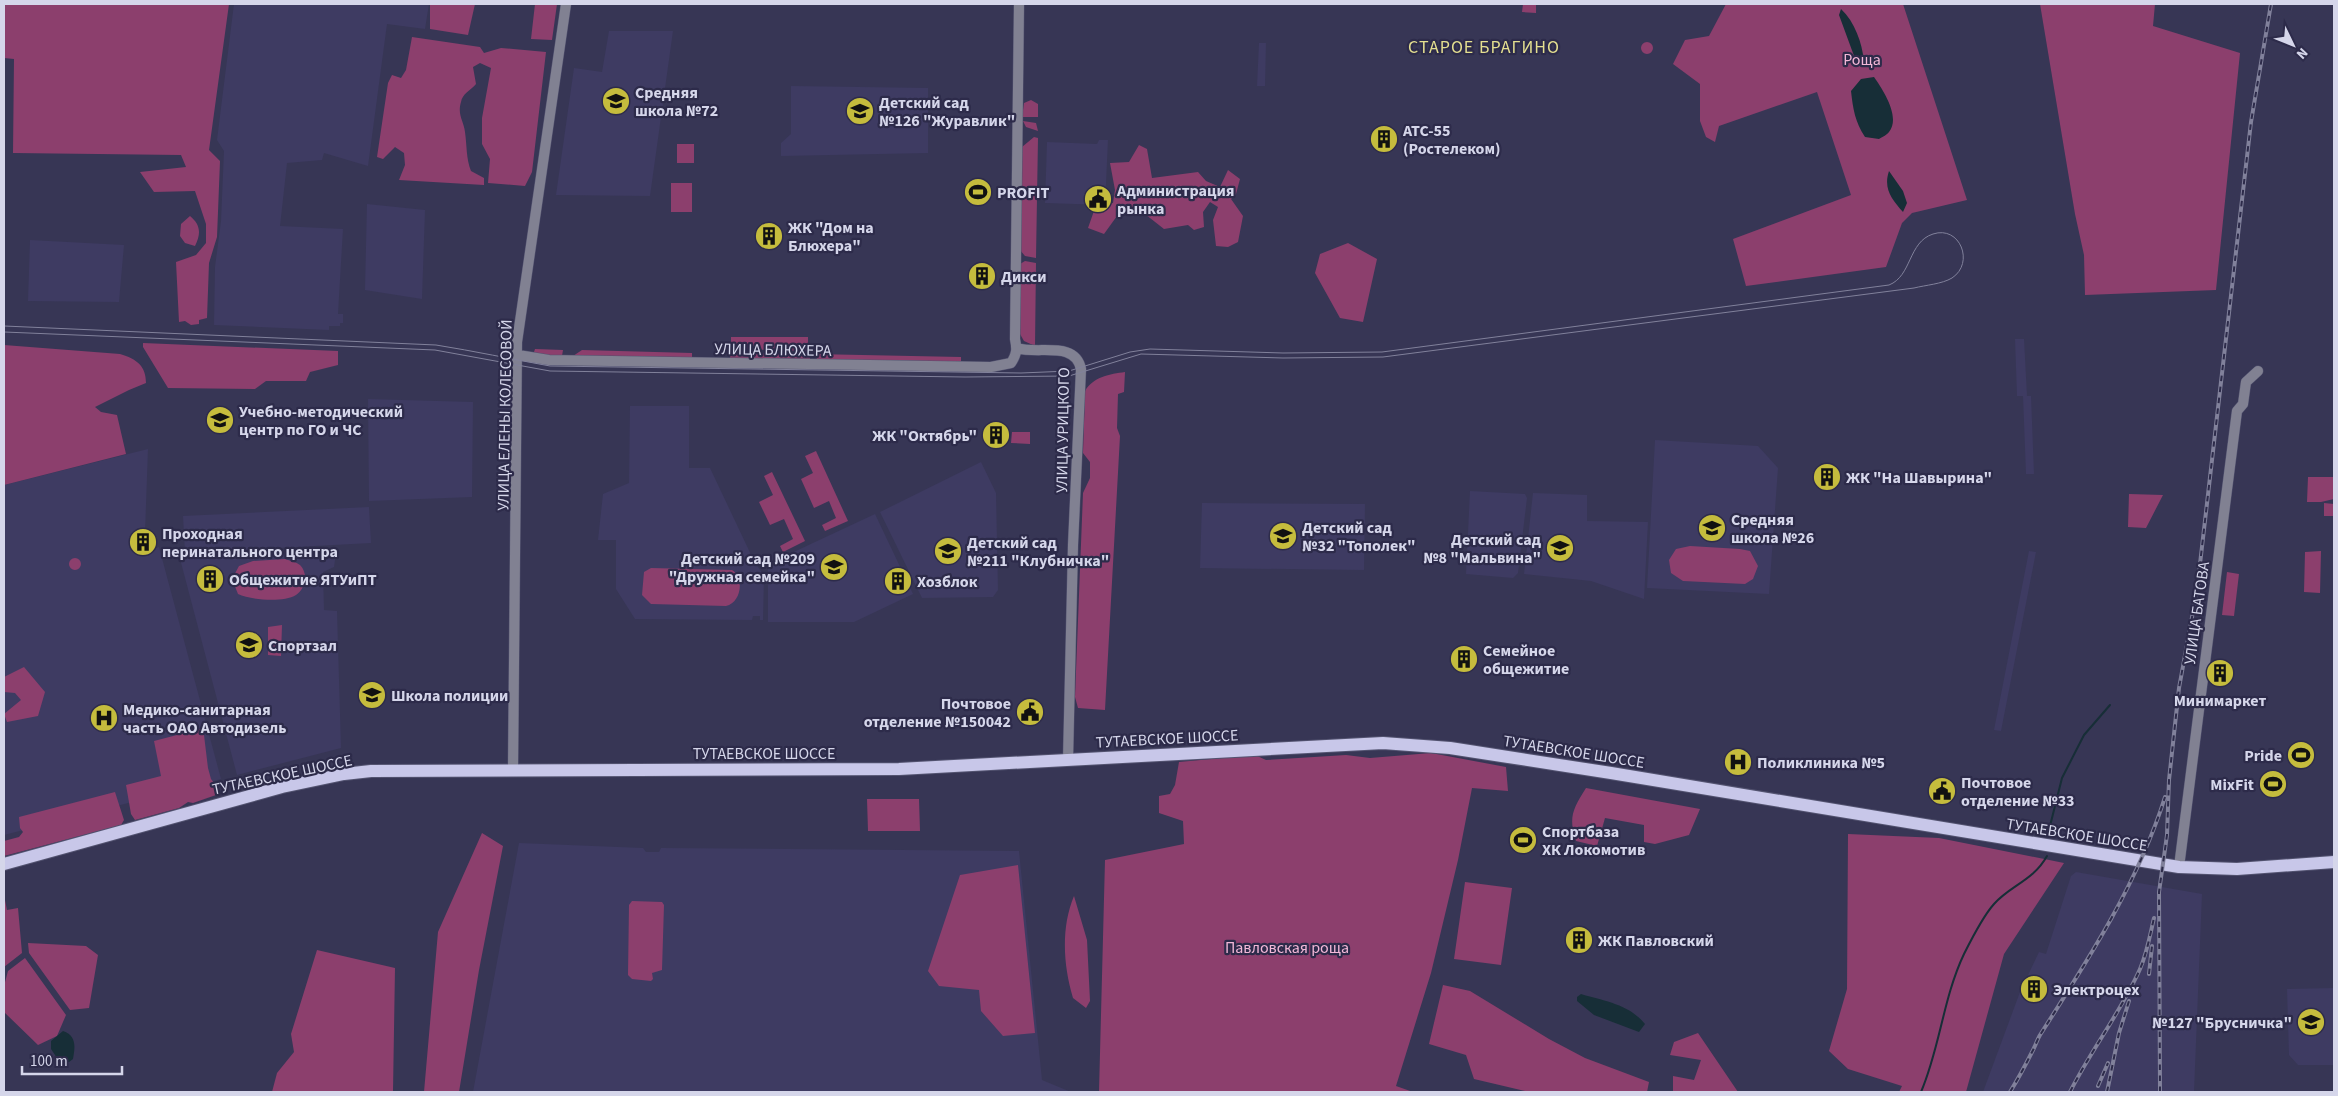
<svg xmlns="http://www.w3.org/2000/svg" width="2338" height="1096" viewBox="0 0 2338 1096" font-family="'Source Sans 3',sans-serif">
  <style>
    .built { fill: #3e3b62 }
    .green { fill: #8c3f6d }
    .water { fill: #172e37 }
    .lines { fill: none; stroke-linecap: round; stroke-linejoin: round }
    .stream { stroke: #172e37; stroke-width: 2 }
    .minor-casing { stroke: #535370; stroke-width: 11 }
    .major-casing { stroke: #535370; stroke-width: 14 }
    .minor { stroke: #818192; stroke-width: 10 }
    .major { stroke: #c8c7e9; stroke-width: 12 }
    .tram { stroke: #81819b; stroke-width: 1 }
    .rail-casing { stroke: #81819b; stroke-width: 4 }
    .rail { stroke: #2d2b4a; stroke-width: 2; stroke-dasharray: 5.5; stroke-linecap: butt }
    .labels { text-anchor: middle; stroke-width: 4.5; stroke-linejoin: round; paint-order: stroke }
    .park-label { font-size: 16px; fill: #f3b8d8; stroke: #2d2b4a }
    .poi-label { font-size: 16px; font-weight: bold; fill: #d5d6ea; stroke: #2d2b4a; text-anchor: start }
    .street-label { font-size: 16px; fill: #d5d6ea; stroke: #2d2b4a }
    .neighbourhood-label { font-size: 18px; letter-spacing: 1px; fill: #e4df90; stroke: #2d2b4a }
  </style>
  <rect width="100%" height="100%" fill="#373655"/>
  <!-- built -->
  <path class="built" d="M 234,4 L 429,4 L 425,29 L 387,24 L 368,166 L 324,153 L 322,160 L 287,163 L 280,226 L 343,229 L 338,314 L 343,314 L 343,323 L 340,323 L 340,326 L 329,326 L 329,330 L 214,325 L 215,267 L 221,221 L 224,151 L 217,140 Z
    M 609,31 L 673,31 L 650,196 L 556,195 L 574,68 L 602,72 Z
    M 1259,43 L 1266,43 L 1265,86 L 1257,86 Z
    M 791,86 L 928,88 L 928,153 L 781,156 L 781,143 L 791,134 Z
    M 1099,140 L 1108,140 L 1105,205 L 1045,203 L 1047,142 L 1097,144 Z
    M 367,204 L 425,210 L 422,299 L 365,290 Z
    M 30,240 L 124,245 L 119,302 L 28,301 Z
    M 2015,339 L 2024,339 L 2027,396 L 2031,396 L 2034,474 L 2026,474 L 2023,396 L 2017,396 Z
    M 368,399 L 473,402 L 472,497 L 369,501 Z
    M 630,406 L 689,406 L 689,468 L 710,468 L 754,561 L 764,576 L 763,620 L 760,620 L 760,616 L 753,616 L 752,620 L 635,619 L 616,589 L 616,540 L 598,540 L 603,494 L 629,483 Z
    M 1655,440 L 1758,446 L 1778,468 L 1769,594 L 1647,588 Z
    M 148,449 L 145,533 L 149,550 L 159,547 L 221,779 L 4,835 L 4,485 Z
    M 981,462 L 996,493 L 998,590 L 993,597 L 922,598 L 880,512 Z
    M 1470,491 L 1525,494 L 1527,498 L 1518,573 L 1513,578 L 1466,574 Z
    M 1533,493 L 1587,495 L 1587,521 L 1648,522 L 1644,599 L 1591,581 L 1524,574 Z
    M 1202,503 L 1365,504 L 1364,570 L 1200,568 Z
    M 369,507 L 371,543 L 185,553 L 183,516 Z
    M 875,514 L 913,594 L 854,622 L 768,622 L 768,564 Z
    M 2029,551 L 2036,552 L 2001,731 L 1994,730 Z
    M 336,553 L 334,567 L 323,572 L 324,610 L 337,611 L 341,748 L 237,775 L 179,555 Z
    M 519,843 L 643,848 L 646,852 L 659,852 L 661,848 L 1019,851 L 1042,1080 L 1071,1092 L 473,1092 Z
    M 2076,872 L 2202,894 L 2194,1092 L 1983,1092 L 2020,992 L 2039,952 L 2046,954 L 2071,876 Z
    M 2334,988 L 2334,1065 L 2298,1065 L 2289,1055 L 2287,989 Z"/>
  <!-- green -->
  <path class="green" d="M 4,4 L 229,4 L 209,150 L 220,161 L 217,237 L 209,263 L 207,318 L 199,320 L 199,324 L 191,325 L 185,321 L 179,322 L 176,262 L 196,255 L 206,243 L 206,224 L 195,191 L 154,192 L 140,172 L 186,167 L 181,155 L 13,153 L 14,59 L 4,58 Z
    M 430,4 L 475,4 L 468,35 L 430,29 Z
    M 535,4 L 557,4 L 552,40 L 531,39 Z
    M 1523,4 L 1536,4 L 1536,13 L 1522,12 Z
    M 1726,4 L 1903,4 L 1967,200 L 1912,213 L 1902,223 L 1886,267 L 1746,286 L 1733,239 L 1851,195 L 1817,92 L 1719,126 L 1715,142 L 1706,137 L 1700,121 L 1700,84 L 1673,64 L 1685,40 L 1709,36 Z
    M 2040,4 L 2155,4 L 2153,26 L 2240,53 L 2216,290 L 2085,295 L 2084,255 L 2075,214 Z
    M 412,37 L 480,47 L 484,53 L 501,48 L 546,52 L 532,172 L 525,186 L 488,183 L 490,159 L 482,144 L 482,118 L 491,68 L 480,63 L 473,67 L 476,84 C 471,90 462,94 461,102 C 457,115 464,121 465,132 C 467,146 466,158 471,171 L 484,178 L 484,185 L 399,180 L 405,165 L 404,153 L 395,147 L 383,159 L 377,157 L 388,83 L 392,75 L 401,78 L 406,70 Z
    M1641 48a6 6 0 1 1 12 0a6 6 0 1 1-12 0Z
    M 1031,100 L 1038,104 L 1038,117 L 1022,117 L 1024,103 Z
    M 1023,121 L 1036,123 L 1038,131 L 1026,127 Z
    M 1034,137 L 1038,138 L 1036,258 L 1025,256 L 1020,250 L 1022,147 Z
    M 677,144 L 694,144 L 694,163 L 677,163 Z
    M 1139,145 L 1147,149 L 1152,178 L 1198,172 L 1206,181 L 1220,187 L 1228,170 L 1240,179 L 1236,194 L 1231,199 L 1243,216 L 1238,242 L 1228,247 L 1216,246 L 1213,220 L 1218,207 L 1210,202 L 1203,212 L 1204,227 L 1194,230 L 1188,225 L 1164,229 L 1136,207 L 1117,216 L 1104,234 L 1088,228 L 1095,208 L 1113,203 L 1115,190 L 1110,163 L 1129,162 Z
    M 671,183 L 692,183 L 692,212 L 671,212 Z
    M 190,216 C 201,225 201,234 195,246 L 185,243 L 180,236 L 181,224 Z
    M 1348,243 L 1377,259 L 1363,322 L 1340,318 L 1315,273 L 1320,254 Z
    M 1025,261 L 1036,263 L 1035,346 L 1024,341 L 1020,334 L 1020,264 Z
    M 731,337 L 808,337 L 808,351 L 731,349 Z
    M 143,343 L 338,351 L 338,365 L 310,372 L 306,381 L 266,381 L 255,389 L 168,388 L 143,347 Z
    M 4,345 L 120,354 C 137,359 146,366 146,383 L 129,390 L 95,407 L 101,412 L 117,415 L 126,454 L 4,485 Z
    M 535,349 L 563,350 L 562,356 L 533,355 Z
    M 582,350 L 692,353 L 692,360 L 573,356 Z
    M 730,353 L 810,354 L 810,362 L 730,361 Z
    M 813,354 L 961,357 L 961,363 L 819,361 Z
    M 1125,372 L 1124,392 L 1118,394 L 1117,428 L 1120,436 L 1105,710 L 1078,708 L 1075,697 L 1083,493 L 1090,478 L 1090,462 L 1083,453 L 1085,391 C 1093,377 1110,374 1125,372 Z
    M 1012,432 L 1030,432 L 1030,444 L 1011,443 Z
    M 816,451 L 848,521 L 825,531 L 822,525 L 836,518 L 829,501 L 814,508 L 801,479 L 813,473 L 805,456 Z
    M 772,472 L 805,541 L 783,552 L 780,546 L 793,539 L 784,519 L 770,525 L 759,502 L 773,495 L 764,476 Z
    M 2308,477 L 2334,477 L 2334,499 L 2321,502 L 2307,502 Z
    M 2129,494 L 2163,495 L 2146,528 L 2128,527 Z
    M 2324,503 L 2334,504 L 2334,516 L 2324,516 Z
    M 1690,546 L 1740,549 L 1750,551 L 1758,566 L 1753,579 L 1745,584 L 1683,581 L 1671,573 L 1669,560 L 1676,549 Z
    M 2321,551 L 2320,593 L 2304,592 L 2305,552 Z
    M69 564a6 6 0 1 1 12 0a6 6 0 1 1-12 0Z
    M 285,559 C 290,561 296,562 300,565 C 309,574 305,589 296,595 C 283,603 251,600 238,594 L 232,579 L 239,566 L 253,561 Z
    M 651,568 L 732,570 C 745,578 741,603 726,606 L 651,604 L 642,595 L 644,572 Z
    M 2227,572 L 2239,574 L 2234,616 L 2222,615 Z
    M 282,625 L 281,656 L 268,655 L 268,627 Z
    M 24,667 L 45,692 L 38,716 L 7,722 L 4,714 L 21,700 L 15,693 L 4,692 L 4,677 Z
    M 200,729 L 204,735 L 208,768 L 211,779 L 217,787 L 216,795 L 193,803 L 188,802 L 179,808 L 135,820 L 131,814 L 126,785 L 161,776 L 154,741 Z
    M 1431,753 L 1506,767 L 1508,791 L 1472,788 L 1458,860 L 1431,973 L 1396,1086 L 1413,1092 L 1099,1092 L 1105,860 L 1184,844 L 1183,821 L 1159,813 L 1159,796 L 1170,794 L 1175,785 L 1179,762 L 1255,755 L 1266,760 L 1346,755 L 1370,758 Z
    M 1586,788 L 1700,809 L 1689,835 L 1655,844 L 1644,842 L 1644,825 L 1605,818 L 1597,846 L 1576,841 C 1568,817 1573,809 1586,788 Z
    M 115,792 L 124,820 L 121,825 L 4,856 L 4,841 L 19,837 L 23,832 L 20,828 L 19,817 Z
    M 867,799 L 919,799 L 920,831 L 868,831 Z
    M 482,833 L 503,846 L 479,970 L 459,1092 L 424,1092 L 438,932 Z
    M 1848,834 L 1939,838 L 2064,863 L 2004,954 L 1966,1092 L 1899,1092 L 1902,1086 L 1848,1069 L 1829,1051 L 1847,989 Z
    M 1018,865 L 1035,1033 L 1003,1036 L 981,1011 L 979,990 L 939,986 L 928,971 L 960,875 Z
    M 1465,882 L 1512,888 L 1501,965 L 1454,959 Z
    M 4,895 L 7,910 L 18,908 L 22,953 L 4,967 Z
    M 1074,896 L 1087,940 L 1090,1001 L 1086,1008 L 1073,998 C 1063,965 1061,927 1074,896 Z
    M 632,901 L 662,902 L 664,905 L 662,970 L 652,973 L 653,979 L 651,981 L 632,979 L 628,975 L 629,905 Z
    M 28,943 L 86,946 L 98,955 L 89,1008 L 70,1010 L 29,953 Z
    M 317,950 L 395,968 L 393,1092 L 272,1092 L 277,1073 L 294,1052 L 291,1034 Z
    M 25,958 L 66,1015 L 57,1036 L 38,1045 L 4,1012 L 4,986 L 8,971 Z
    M 1443,985 L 1470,991 L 1549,1039 L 1585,1058 L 1649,1082 L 1647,1092 L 1529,1092 L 1474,1079 L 1466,1055 L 1429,1044 Z
    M 1698,1033 L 1738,1092 L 1673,1092 L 1673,1076 L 1694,1080 L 1701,1060 L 1670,1055 L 1674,1042 Z"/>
  <!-- water -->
  <path class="water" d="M 1841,9 C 1855,22 1862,43 1864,61 L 1861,65 L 1857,64 L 1839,15 Z
    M 1874,77 C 1883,90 1901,117 1889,132 C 1887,135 1882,137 1879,139 L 1865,137 C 1855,122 1853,109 1851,91 L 1861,79 Z
    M 1889,171 L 1903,191 L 1907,203 L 1903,212 C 1892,199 1883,189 1889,171 Z
    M 1581,994 C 1604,1001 1629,1004 1645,1024 L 1639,1032 L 1594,1015 L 1577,1001 L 1577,997 Z
    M 63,1031 C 77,1036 75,1047 73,1059 L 69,1062 L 59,1061 L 51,1049 L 51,1041 Z"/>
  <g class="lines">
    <!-- stream -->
    <path class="stream" d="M 2050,826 L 2062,778 L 2084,735 L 2110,705
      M 1921,1092 C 1940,1048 1943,998 1964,954 C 1970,942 1985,914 1994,904 C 2011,885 2033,881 2047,856"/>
    <defs>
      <path id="minor" d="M 1017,348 C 1038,355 1075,340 1081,369 L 1073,545 L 1068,760
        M 518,355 L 549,360 L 991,367 L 1011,363 C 1017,354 1017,349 1015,339 L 1019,4
        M 513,770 L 517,342 L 566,4
        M 2179,867 L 2237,411 L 2243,404 L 2246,382 L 2258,371"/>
      <path id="major" d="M 4,864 L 282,787 L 344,774 L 371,771 L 899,769 L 1383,743 L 1450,748 L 1611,773 L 2179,867 L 2237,869 L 2334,862"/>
    </defs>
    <!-- minor casing -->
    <use href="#minor" class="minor-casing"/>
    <!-- major casing -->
    <use href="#major" class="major-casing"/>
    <!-- minor -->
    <use href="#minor" class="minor"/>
    <!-- major -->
    <use href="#major" class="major"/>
    <!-- tram -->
    <path class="tram" d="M 4,326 L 436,345 C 474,351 511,359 550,366 L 1021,373 L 1069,371 L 1130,352 L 1150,349 L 1283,353 L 1382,352 L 1889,285 C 1912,276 1908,242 1933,234 C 1960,225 1975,263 1952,278 C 1942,284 1926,285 1914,288 L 1383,357 L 1283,358 L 1141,354 L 1069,376 L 965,377 L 550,371 L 435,350 L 4,332"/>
    <defs>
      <path id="rail" d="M 2149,974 L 2152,946
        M 2098,1086 L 2108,1063
        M 2010,1092 C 2018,1079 2025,1066 2032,1052 C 2035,1047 2037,1040 2040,1035 C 2088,960 2138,883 2165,797
        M 2070,1092 C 2091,1050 2121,1012 2140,969 C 2147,953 2150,935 2154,918
        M 2107,1092 L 2119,1033 L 2129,1001
        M 2160,1092 L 2159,892 L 2167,835 L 2169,780 L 2179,688 L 2197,590 L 2251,122 L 2271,4"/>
    </defs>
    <!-- rail casing -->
    <use href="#rail" class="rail-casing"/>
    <!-- rail -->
    <use href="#rail" class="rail"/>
  </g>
  <!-- icons -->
  <defs>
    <symbol id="school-disc" viewBox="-11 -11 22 22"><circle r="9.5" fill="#c5bc3d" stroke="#2d2b4a"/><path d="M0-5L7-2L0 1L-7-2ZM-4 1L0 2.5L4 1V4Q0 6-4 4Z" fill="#111"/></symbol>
    <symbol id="building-disc" viewBox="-11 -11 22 22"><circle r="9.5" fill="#c5bc3d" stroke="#2d2b4a"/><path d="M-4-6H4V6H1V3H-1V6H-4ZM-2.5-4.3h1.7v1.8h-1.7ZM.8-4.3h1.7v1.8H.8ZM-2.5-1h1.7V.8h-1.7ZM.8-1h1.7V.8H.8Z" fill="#111"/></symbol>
    <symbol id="stadium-disc" viewBox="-11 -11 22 22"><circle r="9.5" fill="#c5bc3d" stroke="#2d2b4a"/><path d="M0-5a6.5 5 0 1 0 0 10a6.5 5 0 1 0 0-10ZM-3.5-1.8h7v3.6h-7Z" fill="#111"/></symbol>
    <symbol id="civic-disc" viewBox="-11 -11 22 22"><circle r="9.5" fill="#c5bc3d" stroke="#2d2b4a"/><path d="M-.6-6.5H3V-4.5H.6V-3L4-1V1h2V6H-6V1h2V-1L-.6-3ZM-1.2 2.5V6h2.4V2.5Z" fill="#111"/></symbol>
    <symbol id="university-disc" viewBox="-11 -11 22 22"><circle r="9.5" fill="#c5bc3d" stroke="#2d2b4a"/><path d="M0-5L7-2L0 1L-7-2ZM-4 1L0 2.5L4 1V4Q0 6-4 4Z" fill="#111"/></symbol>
    <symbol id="hospital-disc" viewBox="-11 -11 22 22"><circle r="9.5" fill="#c5bc3d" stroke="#2d2b4a"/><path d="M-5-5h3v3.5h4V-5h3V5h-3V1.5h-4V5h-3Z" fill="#111"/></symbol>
  </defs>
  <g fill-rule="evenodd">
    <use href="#school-disc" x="600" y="85" width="32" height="32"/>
    <use href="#school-disc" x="844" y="95" width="32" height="32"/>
    <use href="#building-disc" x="1368" y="123" width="32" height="32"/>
    <use href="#stadium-disc" x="962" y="176" width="32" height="32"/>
    <use href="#civic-disc" x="1082" y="183" width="32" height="32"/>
    <use href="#building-disc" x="753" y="220" width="32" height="32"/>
    <use href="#building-disc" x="966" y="260" width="32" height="32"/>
    <use href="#university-disc" x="204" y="404" width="32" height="32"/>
    <use href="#building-disc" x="980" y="419" width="32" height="32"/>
    <use href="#building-disc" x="1811" y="461" width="32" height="32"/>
    <use href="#school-disc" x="1696" y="512" width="32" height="32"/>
    <use href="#school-disc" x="1267" y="520" width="32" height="32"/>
    <use href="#building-disc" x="127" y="526" width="32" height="32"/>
    <use href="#school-disc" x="1544" y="532" width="32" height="32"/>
    <use href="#school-disc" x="932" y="535" width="32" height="32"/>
    <use href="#school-disc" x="818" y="551" width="32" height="32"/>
    <use href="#building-disc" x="194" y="563" width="32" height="32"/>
    <use href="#building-disc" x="882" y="565" width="32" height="32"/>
    <use href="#university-disc" x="233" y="629" width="32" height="32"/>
    <use href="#building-disc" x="1448" y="643" width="32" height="32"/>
    <use href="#building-disc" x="2204" y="657" width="32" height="32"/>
    <use href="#university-disc" x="356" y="679" width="32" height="32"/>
    <use href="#civic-disc" x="1014" y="696" width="32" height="32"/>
    <use href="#hospital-disc" x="88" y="702" width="32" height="32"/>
    <use href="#stadium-disc" x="2285" y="739" width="32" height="32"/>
    <use href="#hospital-disc" x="1722" y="746" width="32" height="32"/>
    <use href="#stadium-disc" x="2257" y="768" width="32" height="32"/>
    <use href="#civic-disc" x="1926" y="775" width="32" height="32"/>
    <use href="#stadium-disc" x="1507" y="824" width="32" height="32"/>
    <use href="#building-disc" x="1563" y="924" width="32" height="32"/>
    <use href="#building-disc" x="2018" y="973" width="32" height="32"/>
    <use href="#school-disc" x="2295" y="1006" width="32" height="32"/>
  </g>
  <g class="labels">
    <!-- park labels -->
    <g class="park-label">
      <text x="1862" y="65">Роща</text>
      <text x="1287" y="953">Павловская роща</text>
    </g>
    <!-- poi labels -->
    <g class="poi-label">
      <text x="635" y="98">Средняя<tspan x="635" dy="18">школа №72</tspan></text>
      <text x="879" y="108">Детский сад<tspan x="879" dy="18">№126 "Журавлик"</tspan></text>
      <text x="1403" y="136">АТС-55<tspan x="1403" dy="18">(Ростелеком)</tspan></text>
      <text x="1117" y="196">Администрация<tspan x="1117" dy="18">рынка</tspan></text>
      <text x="997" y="198">PROFIT</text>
      <text x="788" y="233">ЖК "Дом на<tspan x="788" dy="18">Блюхера"</tspan></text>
      <text x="1001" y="282">Дикси</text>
      <text x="239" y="417">Учебно-методический<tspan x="239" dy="18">центр по ГО и ЧС</tspan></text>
      <text x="977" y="441" text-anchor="end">ЖК "Октябрь"</text>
      <text x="1846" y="483">ЖК "На Шавырина"</text>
      <text x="1731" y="525">Средняя<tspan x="1731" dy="18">школа №26</tspan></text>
      <text x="1302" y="533">Детский сад<tspan x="1302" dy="18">№32 "Тополек"</tspan></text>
      <text x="162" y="539">Проходная<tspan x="162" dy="18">перинатального центра</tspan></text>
      <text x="1541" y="545" text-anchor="end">Детский сад<tspan x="1541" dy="18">№8 "Мальвина"</tspan></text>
      <text x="967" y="548">Детский сад<tspan x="967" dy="18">№211 "Клубничка"</tspan></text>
      <text x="815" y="564" text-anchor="end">Детский сад №209<tspan x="815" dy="18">"Дружная семейка"</tspan></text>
      <text x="229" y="585">Общежитие ЯТУиПТ</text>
      <text x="917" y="587">Хозблок</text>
      <text x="268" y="651">Спортзал</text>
      <text x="1483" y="656">Семейное<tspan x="1483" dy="18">общежитие</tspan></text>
      <text x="391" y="701">Школа полиции</text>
      <text x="2220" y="706" text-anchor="middle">Минимаркет</text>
      <text x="1011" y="709" text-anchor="end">Почтовое<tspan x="1011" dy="18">отделение №150042</tspan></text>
      <text x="123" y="715">Медико-санитарная<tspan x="123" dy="18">часть ОАО Автодизель</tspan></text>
      <text x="2282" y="761" text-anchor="end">Pride</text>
      <text x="1757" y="768">Поликлиника №5</text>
      <text x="1961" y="788">Почтовое<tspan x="1961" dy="18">отделение №33</tspan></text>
      <text x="2254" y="790" text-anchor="end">MixFit</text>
      <text x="1542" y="837">Спортбаза<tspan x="1542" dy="18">ХК Локомотив</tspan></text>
      <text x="1598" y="946">ЖК Павловский</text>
      <text x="2053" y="995">Электроцех</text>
      <text x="2292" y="1028" text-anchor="end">№127 "Брусничка"</text>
    </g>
    <!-- street labels -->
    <g class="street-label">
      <text transform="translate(773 349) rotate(1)" y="6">УЛИЦА БЛЮХЕРА</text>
      <text transform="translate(504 415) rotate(-89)" y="6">УЛИЦА ЕЛЕНЫ КОЛЕСОВОЙ</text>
      <text transform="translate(1062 430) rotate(-89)" y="6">УЛИЦА УРИЦКОГО</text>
      <text transform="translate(2196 613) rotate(-82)" y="6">УЛИЦА БАТОВА</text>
      <text transform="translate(1167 738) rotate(-3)" y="6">ТУТАЕВСКОЕ ШОССЕ</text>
      <text transform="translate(1574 751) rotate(9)" y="6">ТУТАЕВСКОЕ ШОССЕ</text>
      <text x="764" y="759">ТУТАЕВСКОЕ ШОССЕ</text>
      <text transform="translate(282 774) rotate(-12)" y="6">ТУТАЕВСКОЕ ШОССЕ</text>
      <text transform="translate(2077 834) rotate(9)" y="6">ТУТАЕВСКОЕ ШОССЕ</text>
    </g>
    <!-- neighbourhood labels -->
    <g class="neighbourhood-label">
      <text x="1484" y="53">СТАРОЕ БРАГИНО</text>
    </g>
  </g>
  <!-- border -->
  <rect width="2338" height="1096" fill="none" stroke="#d5d6ea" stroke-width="10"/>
  <!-- north arrow -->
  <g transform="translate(2293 45) rotate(133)" stroke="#2d2b4a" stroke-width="4" paint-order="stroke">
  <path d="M0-4L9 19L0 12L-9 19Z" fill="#d5d6ea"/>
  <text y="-8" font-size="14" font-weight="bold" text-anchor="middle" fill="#d5d6ea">N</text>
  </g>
  <!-- scale -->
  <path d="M22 1066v8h100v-8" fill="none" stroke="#d5d6ea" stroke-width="2.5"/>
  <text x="30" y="1066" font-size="15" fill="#d5d6ea" stroke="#2d2b4a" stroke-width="4" paint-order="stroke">100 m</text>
</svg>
